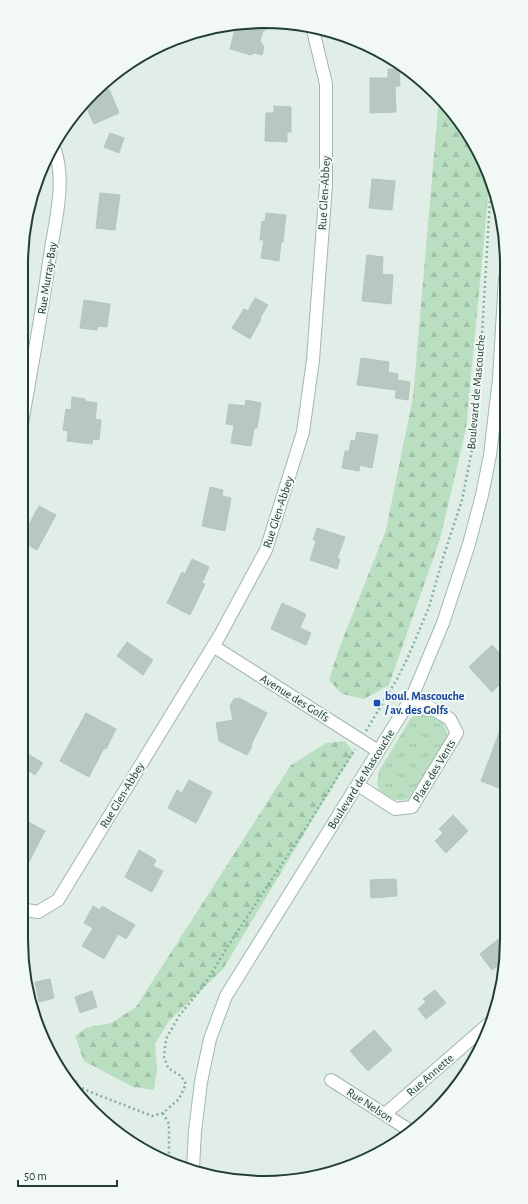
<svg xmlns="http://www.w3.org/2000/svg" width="528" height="1204" viewBox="0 0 528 1204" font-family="'Alegreya Sans',sans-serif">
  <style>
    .grass { fill: url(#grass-tufts) }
    .forest { fill: url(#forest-firs) }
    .building { fill: #b6c8bf; stroke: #b3c7bd }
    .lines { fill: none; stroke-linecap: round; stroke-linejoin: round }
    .lane-casing { stroke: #a4b5ae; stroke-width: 9 }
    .street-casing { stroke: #a4b5ae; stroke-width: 14 }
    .secondary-casing { stroke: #9fb9ae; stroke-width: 14 }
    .path { stroke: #80b29e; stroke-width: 2.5; stroke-dasharray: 2 3; stroke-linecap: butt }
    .lane { stroke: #fff; stroke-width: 7 }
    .street { stroke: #fff; stroke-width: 12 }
    .secondary { stroke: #fff; stroke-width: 12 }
    .transit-dot { fill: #1a4fb4; stroke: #f2f9f5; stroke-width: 1.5 }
    .labels { text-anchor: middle; stroke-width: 4; stroke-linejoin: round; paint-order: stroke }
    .street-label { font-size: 12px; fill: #213e34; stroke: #f2f9f5 }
    .transit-label { font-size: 12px; font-weight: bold; fill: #164399; stroke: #f2f9f5; text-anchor: start }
    .rim { fill: none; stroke: #213e34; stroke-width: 2 }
  </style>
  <defs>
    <pattern id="grass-tufts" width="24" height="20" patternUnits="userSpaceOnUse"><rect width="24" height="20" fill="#b9dfc0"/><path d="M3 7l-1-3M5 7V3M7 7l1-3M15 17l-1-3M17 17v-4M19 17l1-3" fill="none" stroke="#9fc0a6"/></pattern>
    <pattern id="forest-firs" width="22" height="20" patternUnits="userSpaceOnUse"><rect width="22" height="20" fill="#b9dfc0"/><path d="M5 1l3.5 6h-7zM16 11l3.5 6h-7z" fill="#9fc0a6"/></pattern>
  </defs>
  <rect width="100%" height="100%" fill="#e1ede7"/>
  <!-- grass -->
  <path class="grass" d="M 417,712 L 426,713 L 443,723 L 447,732 L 447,740 L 408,799 C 394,803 390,797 379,790 L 377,783 L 379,771 L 411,718 Z"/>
  <!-- forest -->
  <path class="forest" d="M 439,98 L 457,116 L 488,171 L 490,177 L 466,429 L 440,539 L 389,685 L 364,699 L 342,694 L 329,680 L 340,646 L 386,530 L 413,397 Z
    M 345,741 L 354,753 L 334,784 L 223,969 L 169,1021 L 155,1044 L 157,1070 L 154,1090 L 133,1087 L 84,1061 L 75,1036 L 86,1028 L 111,1023 L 136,1007 L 291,765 L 326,743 Z"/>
  <!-- building -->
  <path class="building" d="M 248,22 L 274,25 L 263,31 L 260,41 L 264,47 L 262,55 L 254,53 L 251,55 L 230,49 L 236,25 Z
    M 388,69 L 399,69 L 400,86 L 395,86 L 396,112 L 370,113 L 370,78 L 388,78 Z
    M 109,89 L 119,113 L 94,124 L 84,102 L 92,96 Z
    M 274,106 L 291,107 L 291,132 L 287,132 L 287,142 L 265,141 L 266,113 L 274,113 Z
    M 110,133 L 124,138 L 119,153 L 104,147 Z
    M 372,179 L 395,181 L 392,210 L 369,208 Z
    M 100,193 L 120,195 L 115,230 L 96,228 Z
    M 266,213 L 286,215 L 283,242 L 281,242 L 279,261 L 261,258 L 264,240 L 260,240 L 262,221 L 265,222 Z
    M 367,255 L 383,257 L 382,274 L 393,275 L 391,304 L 362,301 Z
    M 255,298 L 268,305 L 260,318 L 261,319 L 250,339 L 232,328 L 244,309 L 248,311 Z
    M 84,300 L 110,304 L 107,327 L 97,326 L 97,330 L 80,328 Z
    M 361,358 L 389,362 L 388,372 L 398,374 L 396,390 L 357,385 Z
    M 398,380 L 410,382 L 408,400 L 395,398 Z
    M 72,397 L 85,399 L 85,401 L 97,403 L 95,419 L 101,420 L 99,440 L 93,439 L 92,444 L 67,441 L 68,431 L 63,430 L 66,409 L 71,410 Z
    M 246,400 L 261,403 L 257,428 L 254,428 L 251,446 L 231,443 L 234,425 L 226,424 L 229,404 L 245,406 Z
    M 357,432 L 378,435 L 372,468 L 360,465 L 359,471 L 342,468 L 345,451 L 349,451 L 351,440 L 355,441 Z
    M 210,487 L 223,490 L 222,496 L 231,498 L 225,531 L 202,526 Z
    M 39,506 L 56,515 L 37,550 L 21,541 L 21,539 Z
    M 317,528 L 345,537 L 337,559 L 340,559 L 337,569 L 310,560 L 316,541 L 313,540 Z
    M 192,559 L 209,567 L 202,583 L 205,584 L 190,615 L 167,603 L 182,572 L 185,574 Z
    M 282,603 L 306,614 L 300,628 L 311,633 L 306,645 L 271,629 Z
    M 127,642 L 153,660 L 143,675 L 117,656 Z
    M 492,645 L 506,660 L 506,678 L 492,692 L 469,667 Z
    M 239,698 L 267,713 L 251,745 L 252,746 L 247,755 L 219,741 L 216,723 L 233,720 L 230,706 L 234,699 Z
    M 86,713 L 116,729 L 106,749 L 104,748 L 89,777 L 60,761 Z
    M 505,717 L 506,717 L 507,791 L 481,781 Z
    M 21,750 L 43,763 L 35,775 L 21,766 Z
    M 189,780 L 212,792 L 196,823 L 168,808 L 177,790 L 182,793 Z
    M 453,815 L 468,831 L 446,853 L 435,841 L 443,833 L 439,829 Z
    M 21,818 L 45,831 L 21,877 Z
    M 139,850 L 156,860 L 153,866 L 163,871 L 152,892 L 125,877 Z
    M 396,879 L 397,896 L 371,898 L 370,880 Z
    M 93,906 L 100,910 L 102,906 L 135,925 L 126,939 L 118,934 L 104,959 L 82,946 L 93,928 L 84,923 Z
    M 507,932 L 507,940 L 504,961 L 492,970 L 480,954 Z
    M 50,979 L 54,998 L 39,1002 L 35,982 Z
    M 435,990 L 446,1003 L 426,1019 L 418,1009 L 426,1002 L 423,999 Z
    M 92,991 L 97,1007 L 80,1013 L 75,997 Z
    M 374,1030 L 392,1050 L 368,1071 L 350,1051 Z"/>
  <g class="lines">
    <defs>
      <path id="lane" d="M 73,1086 L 74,1084"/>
      <path id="street" d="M 21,429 C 31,371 42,313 50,255 C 55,221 66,184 55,150
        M 213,646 L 378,751
        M 358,785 L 395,809 L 412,807 L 457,733 L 450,719 L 412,697
        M 21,909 L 38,912 L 58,900 L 220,635 L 266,550 L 303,432 L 313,360 L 326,185 L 326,84 L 313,30
        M 331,1080 L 409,1130
        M 385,1114 L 493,1020"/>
      <path id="secondary" d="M 193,1169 L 195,1131 L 201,1082 L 210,1039 L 226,996 L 412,697 L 443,623 L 469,544 L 482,495 L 490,455 L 499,379 L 505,278"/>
    </defs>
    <!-- lane casing -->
    <use href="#lane" class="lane-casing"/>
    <!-- street casing -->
    <use href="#street" class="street-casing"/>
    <!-- secondary casing -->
    <use href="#secondary" class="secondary-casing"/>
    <!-- path -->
    <path class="path" d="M 366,731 L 397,679 L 408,657 L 429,607 L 443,558 L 462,500 L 474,440 L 479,386 L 491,182
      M 82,1088 L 93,1093 L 152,1116 L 163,1113 L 179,1099 L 186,1084 L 181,1076 L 168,1068 L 164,1057 L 166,1039 L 179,1016 L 205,984 L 228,946 L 305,829 L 355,749
      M 163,1113 L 169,1124 L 169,1160"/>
    <!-- lane -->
    <use href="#lane" class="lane"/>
    <!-- street -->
    <use href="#street" class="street"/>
    <!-- secondary -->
    <use href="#secondary" class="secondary"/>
  </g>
  <!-- markers -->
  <rect class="transit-dot" x="373" y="699" width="8" height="8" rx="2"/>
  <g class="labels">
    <!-- street labels -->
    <g class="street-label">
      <text transform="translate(324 193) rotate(-87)" y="4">Rue Glen-Abbey</text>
      <text transform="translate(47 278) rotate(-81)" y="4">Rue Murray-Bay</text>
      <text transform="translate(476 392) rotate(-85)" y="4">Boulevard de Mascouche</text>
      <text transform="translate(278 512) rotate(-72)" y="4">Rue Glen-Abbey</text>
      <text transform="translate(295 698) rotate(32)" y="4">Avenue des Golfs</text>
      <text transform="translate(434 771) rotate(-59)" y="4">Place des Vents</text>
      <text transform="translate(361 779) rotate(-58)" y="4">Boulevard de Mascouche</text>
      <text transform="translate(122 795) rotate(-59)" y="4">Rue Glen-Abbey</text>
      <text transform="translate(430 1075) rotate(-41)" y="4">Rue Annette</text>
      <text transform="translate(370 1105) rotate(33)" y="4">Rue Nelson</text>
    </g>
    <!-- transit labels -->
    <g class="transit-label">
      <text x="385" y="700">boul. Mascouche<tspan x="385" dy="14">/ av. des Golfs</tspan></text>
    </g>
  </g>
  <!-- crop -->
  <path d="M0 0H528V1204H0ZM264 28H264A236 236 0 0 1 500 264V940A236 236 0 0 1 264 1176H264A236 236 0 0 1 28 940V264A236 236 0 0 1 264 28Z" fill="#f2f9f5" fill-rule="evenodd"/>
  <path class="rim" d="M264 28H264A236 236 0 0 1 500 264V940A236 236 0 0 1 264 1176H264A236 236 0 0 1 28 940V264A236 236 0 0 1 264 28Z"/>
  <!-- scale -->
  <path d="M18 1180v6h99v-6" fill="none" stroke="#213e34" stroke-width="2"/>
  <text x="24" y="1180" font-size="12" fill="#213e34" stroke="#f2f9f5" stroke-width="3" paint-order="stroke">50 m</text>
</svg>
